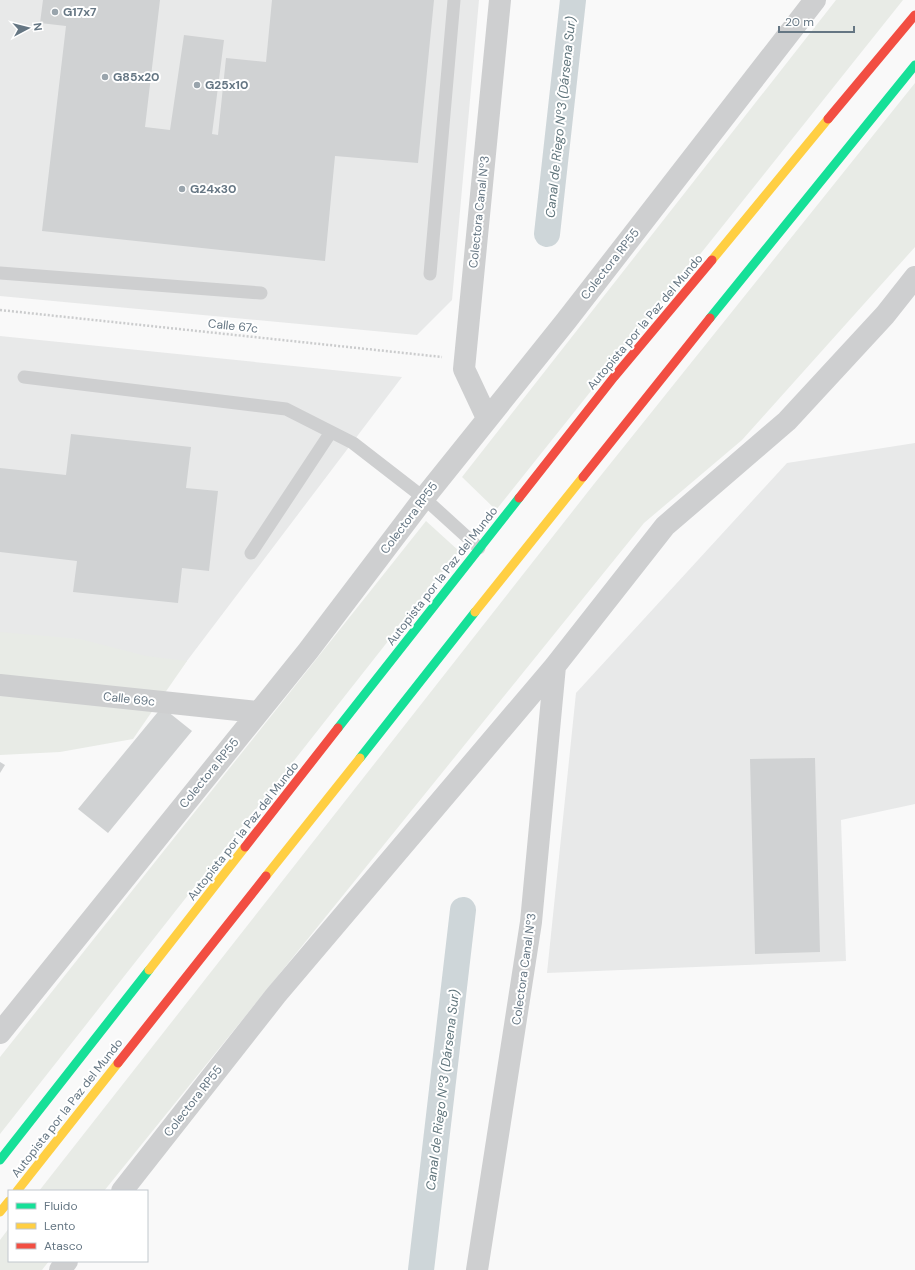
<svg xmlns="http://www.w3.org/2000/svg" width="915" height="1270" viewBox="0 0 915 1270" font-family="'DM Sans',sans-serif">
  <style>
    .built { fill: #e8e9e9 }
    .green { fill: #e8ebe6 }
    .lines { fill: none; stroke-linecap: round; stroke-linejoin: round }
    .canal { stroke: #ced6d9; stroke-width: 26 }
    .building { fill: #d0d2d3 }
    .path { stroke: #cbcccd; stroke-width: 2.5; stroke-dasharray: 2 2; stroke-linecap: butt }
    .lane { stroke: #cecfd0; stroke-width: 13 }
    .street { stroke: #cecfd0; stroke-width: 22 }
    .fast { stroke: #16e098; stroke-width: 9 }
    .slow { stroke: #ffcf43; stroke-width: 9 }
    .jam { stroke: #f24e42; stroke-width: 9 }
    .poi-dot { fill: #99a4ac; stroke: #fff; stroke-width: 1.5 }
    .labels { text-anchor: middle; stroke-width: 4; stroke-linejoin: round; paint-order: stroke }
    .poi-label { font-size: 12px; font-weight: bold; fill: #657683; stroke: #fff; text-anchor: start }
    .street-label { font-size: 12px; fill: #657683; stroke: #fff }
    .water-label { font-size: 13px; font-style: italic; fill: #60757c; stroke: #fff }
  </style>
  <rect width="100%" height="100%" fill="#f9f9f9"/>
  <!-- built -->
  <path class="built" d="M 0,0 L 479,0 L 452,300 L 417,335 L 0,296 Z
    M 0,336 L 402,377 L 174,678 L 0,663 Z
    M 915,443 L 915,804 L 841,820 L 846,961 L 547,973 L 576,693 L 787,463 Z"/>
  <!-- green -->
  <path class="green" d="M 836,0 L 903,0 L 496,510 L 462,477 Z
    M 915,83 L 915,247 L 742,440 L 644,523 L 104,1191 L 39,1191 L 594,484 Z
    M 426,521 L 459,551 L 0,1134 L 0,1057 Z
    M 0,632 L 80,639 L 146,656 L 187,661 L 133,739 L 60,752 L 0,755 Z
    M 9,1228 L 9,1261 L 49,1261 L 42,1270 L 0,1270 L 0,1240 Z"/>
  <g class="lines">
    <!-- canal -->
    <path class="canal" d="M 547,234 L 573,0
      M 421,1270 L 463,910"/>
  </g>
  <!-- building -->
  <path class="building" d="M 43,0 L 160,0 L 145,127 L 170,130 L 184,35 L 224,40 L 212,134 L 218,135 L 226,58 L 266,62 L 272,0 L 434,0 L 418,163 L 335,156 L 325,261 L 42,231 L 66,26 L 40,23 Z
    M 71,434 L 191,447 L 186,488 L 218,491 L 209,571 L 182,568 L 178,603 L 73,592 L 77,561 L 0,552 L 0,468 L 66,475 Z
    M 162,707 L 192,731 L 108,833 L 78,809 Z
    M 815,758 L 820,952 L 755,954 L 750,759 Z
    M 0,762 L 5,765 L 0,773 Z"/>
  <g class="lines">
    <!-- path -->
    <path class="path" d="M 0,310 L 442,357"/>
    <!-- lane -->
    <path class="lane" d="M 0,273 L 261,293
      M 430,274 L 454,0
      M 24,377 L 286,409 L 353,443 L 424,498 L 479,548
      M 251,553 L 331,432"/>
    <!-- street -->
    <path class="street" d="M 487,418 L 464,369 L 500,0
      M 0,685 L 257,712
      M 0,1033 L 308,651 L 424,498 L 566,321 L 815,0
      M 122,1191 L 276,995 L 555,666 L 665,526 L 787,421 L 885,315 L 915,277
      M 60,1270 L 67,1261
      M 477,1270 L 531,922 L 555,666"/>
    <!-- fast -->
    <path class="fast" d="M 710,318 L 915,65
      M 338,728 L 519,498
      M 360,758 L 475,612
      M 0,1160 L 149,970"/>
    <!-- slow -->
    <path class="slow" d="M 712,260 L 828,119
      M 475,612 L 583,477
      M 266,876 L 360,758
      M 149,970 L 245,847
      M 17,1191 L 118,1063
      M 0,1212 L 9,1201"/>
    <!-- jam -->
    <path class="jam" d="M 828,119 L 915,15
      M 583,477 L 710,318
      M 519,498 L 614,377 L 712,260
      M 245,847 L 338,728
      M 118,1063 L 266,876"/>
  </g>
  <!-- markers -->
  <g class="poi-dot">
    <circle cx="55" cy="12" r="4"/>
    <circle cx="105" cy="77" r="4"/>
    <circle cx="197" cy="85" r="4"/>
    <circle cx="182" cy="189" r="4"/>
  </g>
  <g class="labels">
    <!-- poi labels -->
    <g class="poi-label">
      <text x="63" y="16">G17x7</text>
      <text x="113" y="81">G85x20</text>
      <text x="205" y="89">G25x10</text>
      <text x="190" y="193">G24x30</text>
    </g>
    <!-- street labels -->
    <g class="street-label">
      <text transform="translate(479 212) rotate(-84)" y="4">Colectora Canal Nº3</text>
      <text transform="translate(610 264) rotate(-52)" y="4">Colectora RP55</text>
      <text transform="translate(645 322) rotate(-50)" y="4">Autopista por la Paz del Mundo</text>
      <text transform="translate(233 326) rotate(6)" y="4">Calle 67c</text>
      <text transform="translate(409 518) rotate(-53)" y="4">Colectora RP55</text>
      <text transform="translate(442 576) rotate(-52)" y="4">Autopista por la Paz del Mundo</text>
      <text transform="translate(129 699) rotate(6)" y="4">Calle 69c</text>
      <text transform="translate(209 773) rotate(-51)" y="4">Colectora RP55</text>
      <text transform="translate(243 831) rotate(-52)" y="4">Autopista por la Paz del Mundo</text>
      <text transform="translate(524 969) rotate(-82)" y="4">Colectora Canal Nº3</text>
      <text transform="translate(193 1101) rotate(-52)" y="4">Colectora RP55</text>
      <text transform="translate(67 1108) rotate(-52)" y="4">Autopista por la Paz del Mundo</text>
    </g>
    <!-- water labels -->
    <g class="water-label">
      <text transform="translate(560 117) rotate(-84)" y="5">Canal de Riego Nº3 (Dársena Sur)</text>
      <text transform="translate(442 1090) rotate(-83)" y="5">Canal de Riego Nº3 (Dársena Sur)</text>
    </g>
  </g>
  <!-- legend -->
  <rect x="8" y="1190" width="140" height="72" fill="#ffffff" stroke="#c1c8cd"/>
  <rect x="16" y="1203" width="20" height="6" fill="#16e098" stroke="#c1c8cd"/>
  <text x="44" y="1210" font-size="12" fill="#657683">Fluido</text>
  <rect x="16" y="1223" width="20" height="6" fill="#ffcf43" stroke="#c1c8cd"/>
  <text x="44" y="1230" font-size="12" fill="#657683">Lento</text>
  <rect x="16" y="1243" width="20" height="6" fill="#f24e42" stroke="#c1c8cd"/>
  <text x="44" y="1250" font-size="12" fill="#657683">Atasco</text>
  <!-- north arrow -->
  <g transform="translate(28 28) rotate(83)" stroke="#ffffff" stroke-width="3" paint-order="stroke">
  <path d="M0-3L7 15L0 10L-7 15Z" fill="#657683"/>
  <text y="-6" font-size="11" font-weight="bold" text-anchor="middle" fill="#657683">N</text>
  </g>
  <!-- scale -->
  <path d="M779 26v6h75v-6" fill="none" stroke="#657683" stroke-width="2"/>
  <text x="785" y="26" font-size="12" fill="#657683" stroke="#ffffff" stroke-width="3" paint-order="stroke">20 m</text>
</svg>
